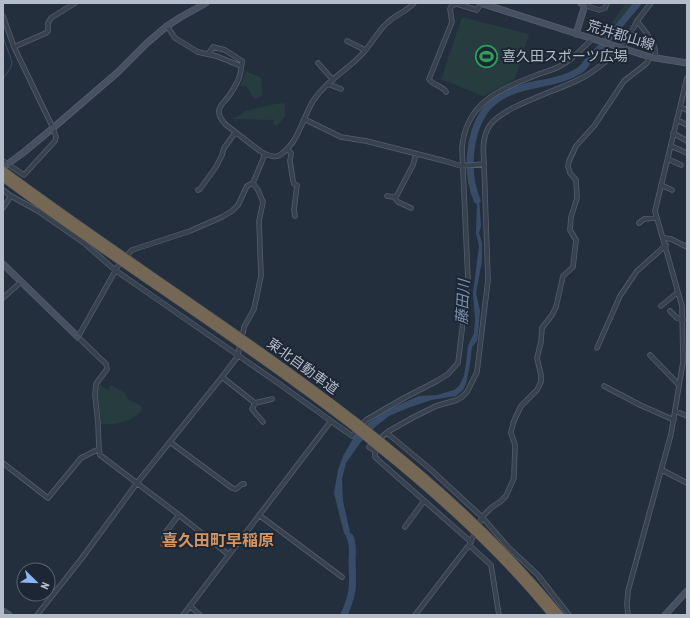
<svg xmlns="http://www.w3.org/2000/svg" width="690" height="618" viewBox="0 0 690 618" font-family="'Asap Condensed','Noto Sans JP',sans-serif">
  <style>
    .green { fill: #263c3f }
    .water { fill: #394c67 }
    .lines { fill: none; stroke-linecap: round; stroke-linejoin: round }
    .stream { stroke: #394c67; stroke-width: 1 }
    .river { stroke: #394c67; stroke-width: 7 }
    .street-casing { stroke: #565f6c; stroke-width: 5.5 }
    .secondary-casing { stroke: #565f6c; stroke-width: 7 }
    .highway-casing { stroke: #434c59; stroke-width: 8 }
    .street { stroke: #38414e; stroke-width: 4 }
    .secondary { stroke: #465061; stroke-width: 5.5 }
    .highway { stroke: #746855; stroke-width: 7 }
    .highway-bridge-casing { stroke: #434c59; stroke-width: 8; stroke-linecap: butt }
    .highway-bridge { stroke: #746855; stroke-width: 7 }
    .labels { text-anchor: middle; stroke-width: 4; stroke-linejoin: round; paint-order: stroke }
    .street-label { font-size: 14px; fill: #b4bcc9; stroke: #1d2633 }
    .poi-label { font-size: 14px; fill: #b4bcc9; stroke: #1d2633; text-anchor: start }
    .water-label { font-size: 15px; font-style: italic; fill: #7c92b1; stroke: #1d2633 }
    .quarter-label { font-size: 16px; font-weight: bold; fill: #d59563; stroke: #1d2633 }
  </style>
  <rect width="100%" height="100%" fill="#242f3e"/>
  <!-- green -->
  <path class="green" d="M 626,3 L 634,3 L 603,39 L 597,36 L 613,21 Z
    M 462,17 L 529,34 L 515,79 L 483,96 L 441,79 Z
    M 246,71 L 261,78 L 263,95 L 255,99 L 246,86 L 240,86 Z
    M 285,103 L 285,116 L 277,126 L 273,124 L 274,120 L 233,119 L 246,111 L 275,104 Z
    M 100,385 L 107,390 L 111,385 L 125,393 L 128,399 L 141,406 L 142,410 C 131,422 118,425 101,424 L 101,417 L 97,392 L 98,388 Z"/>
  <!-- water -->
  <path class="water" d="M 473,192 L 479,201 L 480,210 L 481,226 L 479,233 L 482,243 L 482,261 L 476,293 L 480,311 L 478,334 L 477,341 L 472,347 L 470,364 L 466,384 L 463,390 L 456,396 L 431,400 L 408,408 L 389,416 L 375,427 L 360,443 L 346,463 L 342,479 L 343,501 L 353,546 L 344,533 L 334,493 L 338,470 L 343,456 L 354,437 L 368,423 L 388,410 L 405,402 L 419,396 L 437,395 L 454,390 L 459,386 L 464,376 L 466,363 L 468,346 L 474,333 L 475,320 L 473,293 L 479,246 L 476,233 L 477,203 L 473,195 Z"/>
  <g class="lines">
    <!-- stream -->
    <path class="stream" d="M 3,37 L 12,62 L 11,67 L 3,79"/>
    <!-- river -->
    <path class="river" d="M 477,200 C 466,174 468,136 484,112 C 490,103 501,96 510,92 C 532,82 560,84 580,70 C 584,68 586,62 590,59 C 607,41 622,22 638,3
      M 344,615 C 354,592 353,586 352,562 C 352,554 354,545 350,537"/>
    <defs>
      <path id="street" d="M 584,5 L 599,10 L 605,8 L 607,3
        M 3,16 L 14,47 L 53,128 L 56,137 L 55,141 L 24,175 L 3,161
        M 637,21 C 645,31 658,45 655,58
        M 167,26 L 175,38 L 198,52 L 216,56 L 241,66 C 242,77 234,89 228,97 C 225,101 220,105 219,110 C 218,116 222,120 225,124 L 260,151 C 265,154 274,159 280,155 C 299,142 302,119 313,101 C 326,81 348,70 364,52 C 372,43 378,31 387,23 C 395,15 406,12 414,3
        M 347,41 L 365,50
        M 14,47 L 46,33 L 48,31 L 48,23 L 51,18 L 75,3
        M 622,49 L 637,21 L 651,3
        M 208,54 L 213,47 L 225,50 L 242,61 L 242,64 L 241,66
        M 318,63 L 333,80
        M 328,84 L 341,89
        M 446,92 C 442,85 433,86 429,79 L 452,22 L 450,9 L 452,5 L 457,4 L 477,10 L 481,3
        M 680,107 L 687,110
        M 304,119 L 341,137 L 366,141 L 445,161 L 461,166 L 484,164 C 483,150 482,137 490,125 C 503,106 560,90 582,78 C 596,71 609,59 621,48
        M 677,120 L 687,125
        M 673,133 L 687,141
        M 671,146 L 687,153
        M 287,149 L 291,153 L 290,161 L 293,181 L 294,184 L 297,185 L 294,210 L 295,216
        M 668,159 L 681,165
        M 661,185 L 672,190
        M 3,190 L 11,196 L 38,211 L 84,243 L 115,270 L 278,383 L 352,436 L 366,420 L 404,398 L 437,381 L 448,374 L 458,363 L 468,281 L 462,148 C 466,100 503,88 542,73 C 548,71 555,69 562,65 C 573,59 583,48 592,39
        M 198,190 L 200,189 L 216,167 L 222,155 L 224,148 L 235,133
        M 387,196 L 394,197 L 397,195 L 413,165 L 416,154
        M 394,197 L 398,202 L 411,208
        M 3,208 L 11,196
        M 639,223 L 644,219 L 657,218
        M 664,238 L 671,239 L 687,247
        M 128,254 L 132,250 L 190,231 L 222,217 L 232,211 L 238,205 L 247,186 L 253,183 L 265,154
        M 118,266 L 78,337 L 106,364 L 107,369 L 96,384 L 95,395 L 98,423 L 99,449 L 100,455 L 179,515 L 229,555
        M 3,298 L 21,282
        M 661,306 L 678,292
        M 670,311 L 677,318 L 683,320
        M 243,333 L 244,327 L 254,309 L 261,276 L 259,221 L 263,202 L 258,190 L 253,183
        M 597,348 L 620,296 L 637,271 L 666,245
        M 650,355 L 679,385
        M 222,377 L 255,403 L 252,409 L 263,422
        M 604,386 L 640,405 L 674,420
        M 255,403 L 272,399
        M 675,411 L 687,416
        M 387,433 L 429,468 L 482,517 L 509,548 L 537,574 L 569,615
        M 170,442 L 232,488 L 236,489 L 242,484 L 244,484
        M 3,463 L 48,498 L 81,458 L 99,449
        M 662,470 L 687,483
        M 259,515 L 342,577
        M 480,522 L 482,517 L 491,508 L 501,501 L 506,496 L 514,478 L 515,445 L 511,433 L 513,423 L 521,406 L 537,390 L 541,382 L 541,375 L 537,358 L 541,342 L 542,328 L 552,315 L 556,307 L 563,276 L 573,267 L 576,240 L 570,230 L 571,217 L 577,198 L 576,180 L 570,173 L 568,166 L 569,161 L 576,146 L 594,126 L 624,81 L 647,63 L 650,57
        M 405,527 L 424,501
        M 471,542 L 377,459 L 375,457 L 375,451 L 369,447 L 389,431 L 414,417 L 436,406 L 457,400 L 462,397 L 467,392 L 477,372 L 488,280 L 484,164
        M 163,544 L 165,533 L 179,515
        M 469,545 L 491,565 L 499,615
        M 37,615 L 82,558 L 137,483 L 222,377 L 238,356 L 239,349
        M 183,615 L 190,606
        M 200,615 L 190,606 L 331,421
        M 415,615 L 469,545 L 473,537
        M 628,615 L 627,605 L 628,591 L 671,434 L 683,362 L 682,306 L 655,211 L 687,78"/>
      <path id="secondary" d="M 480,3 L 650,57 L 687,63
        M 576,34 L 584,8 L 584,5 L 581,3
        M 5,166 L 24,152 L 53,128 L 118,72 L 147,43 L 167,26 L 181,17 L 206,3
        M 3,264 L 78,337
        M 3,611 L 9,615
        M 665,615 L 687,591"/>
      <path id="highway" d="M 3,170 C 120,257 243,334 358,423
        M 3,178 C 119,264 241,340 355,428
        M 382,442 C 447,494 508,551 560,615
        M 379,448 C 441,498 502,553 552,615"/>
    </defs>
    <!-- street casing -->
    <use href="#street" class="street-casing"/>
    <!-- secondary casing -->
    <use href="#secondary" class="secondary-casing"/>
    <!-- highway casing -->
    <use href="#highway" class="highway-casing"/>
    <!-- street -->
    <use href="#street" class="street"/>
    <!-- secondary -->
    <use href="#secondary" class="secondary"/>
    <!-- highway -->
    <use href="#highway" class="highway"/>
    <defs>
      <path id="highway-bridge" d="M 358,423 L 382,442
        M 355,428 L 379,448"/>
    </defs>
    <!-- highway-bridge casing -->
    <use href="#highway-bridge" class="highway-bridge-casing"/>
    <!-- highway-bridge -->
    <use href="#highway-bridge" class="highway-bridge"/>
  </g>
  <!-- icons -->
  <defs>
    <symbol id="stadium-ring" viewBox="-11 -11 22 22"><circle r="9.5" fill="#1d2633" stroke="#2e9e5b" stroke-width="1.5"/><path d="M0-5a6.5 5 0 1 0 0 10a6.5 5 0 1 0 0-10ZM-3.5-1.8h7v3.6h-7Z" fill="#2e9e5b"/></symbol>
  </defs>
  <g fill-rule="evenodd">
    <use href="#stadium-ring" x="474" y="44" width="25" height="25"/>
  </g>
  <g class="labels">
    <!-- street labels -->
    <g class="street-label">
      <text transform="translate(621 35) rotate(17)" y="5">荒井郡山線</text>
      <text transform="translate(303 366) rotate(36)" y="5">東北自動車道</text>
    </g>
    <!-- poi labels -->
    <g class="poi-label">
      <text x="502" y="61">喜久田スポーツ広場</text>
    </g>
    <!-- water labels -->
    <g class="water-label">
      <text transform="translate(463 302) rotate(-87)" y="5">藤田川</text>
    </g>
    <!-- quarter labels -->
    <g class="quarter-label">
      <text x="218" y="546">喜久田町早稲原</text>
    </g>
  </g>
  <!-- border -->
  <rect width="690" height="618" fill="none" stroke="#b4bcc9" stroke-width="8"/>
  <!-- north arrow -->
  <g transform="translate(36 582) rotate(113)"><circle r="19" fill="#1d2633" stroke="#59626f"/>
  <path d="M0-3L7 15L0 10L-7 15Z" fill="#8ab4f8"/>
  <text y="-6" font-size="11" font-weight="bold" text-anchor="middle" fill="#b4bcc9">N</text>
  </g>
</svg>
